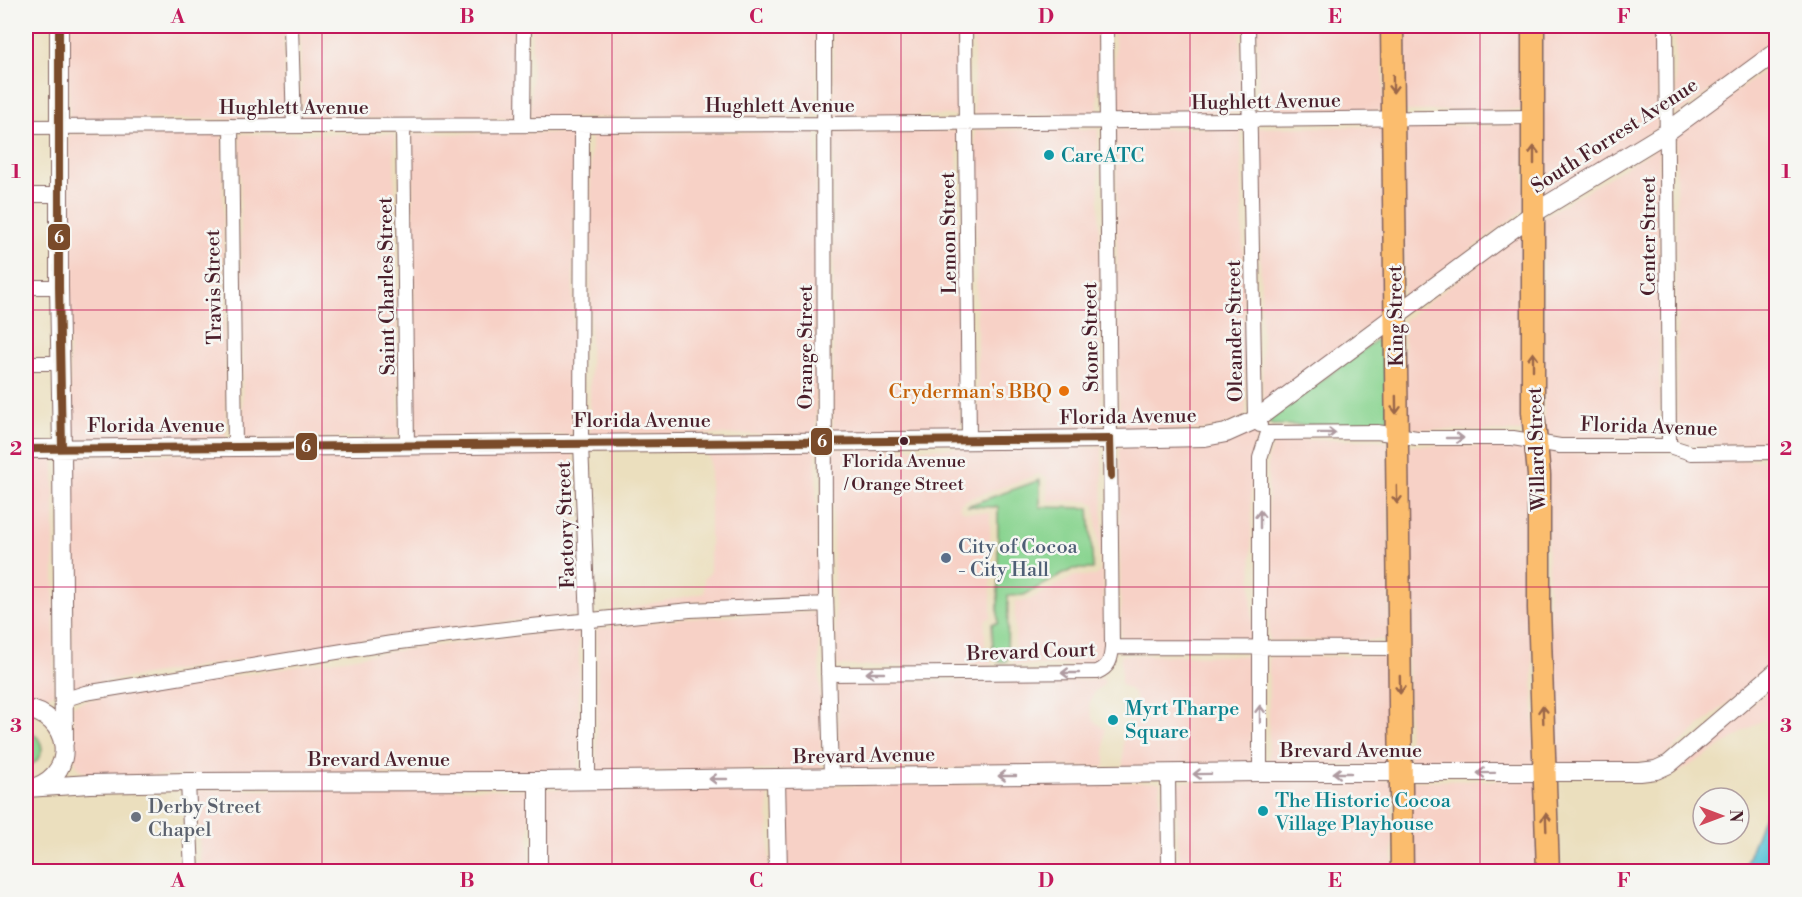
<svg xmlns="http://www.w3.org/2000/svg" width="1802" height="897" viewBox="0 0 1802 897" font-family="'Libre Bodoni',serif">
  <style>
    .built { fill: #f7d1c6 }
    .green { fill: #89d490; stroke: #6a7a5e; stroke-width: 1.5 }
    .water { fill: #59c2d6; stroke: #527080; stroke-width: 1.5 }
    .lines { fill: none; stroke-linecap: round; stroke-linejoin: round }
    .minor-casing { stroke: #82625e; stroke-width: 16 }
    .tertiary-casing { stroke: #82625e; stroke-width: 20 }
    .primary-casing { stroke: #82625e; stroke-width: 25 }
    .minor { stroke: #fff; stroke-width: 14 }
    .tertiary { stroke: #fff; stroke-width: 18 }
    .primary { stroke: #fbbd6e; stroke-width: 22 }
    .bus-1-casing { stroke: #f6f6f2; stroke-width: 12 }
    .bus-1 { stroke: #7a4b2a; stroke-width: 8 }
    .oneway { stroke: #9a6649 }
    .oneway2 { stroke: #ae9aa0 }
    .grid { fill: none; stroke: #c2185b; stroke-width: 1.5; stroke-opacity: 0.55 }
    .culture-dot { fill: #0f9aa8; stroke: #f6f6f2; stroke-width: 2 }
    .food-dot { fill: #e8710a; stroke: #f6f6f2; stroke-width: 2 }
    .bus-dot { fill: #4a1f2b; stroke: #f6f6f2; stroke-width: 2 }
    .service-dot { fill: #5c6f8a; stroke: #f6f6f2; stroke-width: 2 }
    .worship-dot { fill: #6b7280; stroke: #f6f6f2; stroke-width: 2 }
    .labels { text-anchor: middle; stroke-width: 5; stroke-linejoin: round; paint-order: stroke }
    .bus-label { font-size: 18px; fill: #4a1f2b; stroke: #f6f6f2 }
    .street-label { font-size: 20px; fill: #4a1f2b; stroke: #f6f6f2 }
    .culture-label { font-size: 20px; fill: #0d838f; stroke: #f6f6f2; text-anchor: start }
    .food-label { font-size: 20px; fill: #c56008; stroke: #f6f6f2; text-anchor: end }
    .service-label { font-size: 20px; fill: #4e5e75; stroke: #f6f6f2; text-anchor: start }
    .worship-label { font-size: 20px; fill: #5b616d; stroke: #f6f6f2; text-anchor: start }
    .line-badge { stroke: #f6f6f2; stroke-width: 2 }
    .badge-label { font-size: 16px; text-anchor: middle; font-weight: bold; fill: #fff }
    .neatline { fill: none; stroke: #c2185b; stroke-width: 2 }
    .grid-label { font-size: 20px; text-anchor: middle; font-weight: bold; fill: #c2185b }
  </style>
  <rect width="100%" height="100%" fill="#f6f6f2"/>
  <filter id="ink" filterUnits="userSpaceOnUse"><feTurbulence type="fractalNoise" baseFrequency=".0167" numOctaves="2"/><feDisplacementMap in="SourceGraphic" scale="12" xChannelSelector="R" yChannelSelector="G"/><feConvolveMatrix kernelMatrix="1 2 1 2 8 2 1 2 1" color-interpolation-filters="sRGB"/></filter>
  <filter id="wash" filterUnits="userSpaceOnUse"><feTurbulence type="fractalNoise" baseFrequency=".008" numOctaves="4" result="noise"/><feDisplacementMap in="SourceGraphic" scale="24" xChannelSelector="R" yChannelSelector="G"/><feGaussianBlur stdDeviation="1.35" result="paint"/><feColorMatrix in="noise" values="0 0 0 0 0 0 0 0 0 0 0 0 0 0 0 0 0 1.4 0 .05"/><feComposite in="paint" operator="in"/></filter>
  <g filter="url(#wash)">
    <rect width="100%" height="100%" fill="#ebdfbe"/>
    <!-- built -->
    <path class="built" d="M 68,26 L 283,26 L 285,119 L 69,119 Z
      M 300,26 L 515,26 L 514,118 L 302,119 Z
      M 532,26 L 816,26 L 816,116 L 531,118 Z
      M 833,26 L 957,26 L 957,115 L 834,116 Z
      M 974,26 L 1097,26 L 1098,114 L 974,115 Z
      M 1115,26 L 1240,26 L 1240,113 L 1115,114 Z
      M 1257,26 L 1383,26 L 1384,111 L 1258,113 Z
      M 1400,26 L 1524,26 L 1525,110 L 1402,111 Z
      M 1541,26 L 1657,26 L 1658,128 L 1543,199 Z
      M 1675,26 L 1776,26 L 1776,42 L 1676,116 Z
      M 1776,62 L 1776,444 L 1692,445 L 1677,440 L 1676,136 Z
      M 1525,125 L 1525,209 L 1404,299 L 1402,126 Z
      M 1385,126 L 1387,313 L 1263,404 L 1258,128 Z
      M 1241,128 L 1246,415 L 1223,426 L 1204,430 L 1119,432 L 1116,129 Z
      M 1098,129 L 1102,432 L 978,433 L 975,130 Z
      M 957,131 L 961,433 L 833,434 L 834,132 Z
      M 816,132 L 816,434 L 590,435 L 591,133 Z
      M 574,133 L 572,435 L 416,437 L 412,134 Z
      M 69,134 L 222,134 L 226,439 L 71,440 L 68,287 Z
      M 240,134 L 394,134 L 399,437 L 243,439 Z
      M 1659,147 L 1660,438 L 1561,438 L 1544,434 L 1543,217 Z
      M 1525,230 L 1526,432 L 1405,429 L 1404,320 Z
      M 1253,430 L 1258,435 L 1251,458 L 1252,641 L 1121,640 L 1119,447 Z
      M 1275,440 L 1377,440 L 1388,442 L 1390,640 L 1269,641 L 1268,458 Z
      M 1406,445 L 1528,447 L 1535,765 L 1409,765 Z
      M 1102,447 L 1104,647 L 1099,663 L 1094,665 L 1013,665 L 1015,661 L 1015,602 L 1029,600 L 1075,576 L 1096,576 L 1101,570 L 1095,504 L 1089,501 L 1048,501 L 1047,478 L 1039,474 L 965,500 L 960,504 L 960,509 L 965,512 L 990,513 L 991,617 L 986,620 L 985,624 L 985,652 L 993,665 L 837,666 L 833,554 L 833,449 Z
      M 816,449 L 817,597 L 697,602 L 609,612 L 704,593 L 704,579 L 710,573 L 710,460 L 707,454 L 701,453 L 701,450 Z
      M 573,450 L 579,615 L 520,620 L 391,636 L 83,685 L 72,689 L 71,455 Z
      M 1545,450 L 1560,453 L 1667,453 L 1691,460 L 1776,460 L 1776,661 L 1664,757 L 1653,762 L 1553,765 Z
      M 26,456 L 54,456 L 54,694 L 26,700 Z
      M 818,612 L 822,770 L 597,772 L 597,629 L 691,618 Z
      M 579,630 L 579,773 L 92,776 L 82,771 L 77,766 L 73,753 L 74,749 L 72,706 L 87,700 L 394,651 L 523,635 Z
      M 1121,655 L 1252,656 L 1251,765 L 1123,767 L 1123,728 L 1134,720 L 1138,706 L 1133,692 L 1121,684 Z
      M 1390,656 L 1392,765 L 1269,765 L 1269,657 Z
      M 1104,678 L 1104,684 L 1095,691 L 1089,705 L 1093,720 L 1105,729 L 1105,767 L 839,770 L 837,681 L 1086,680 Z
      M 1776,683 L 1776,704 L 1774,713 L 1678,773 L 1666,774 L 1675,769 L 1707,744 Z
      M 1260,780 L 1392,780 L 1393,871 L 1181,871 L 1178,863 L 1177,782 Z
      M 1536,780 L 1539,871 L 1410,871 L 1409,781 Z
      M 1160,782 L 1161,864 L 1164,871 L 786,871 L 785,786 Z
      M 768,787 L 769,871 L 547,871 L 546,789 Z
      M 529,789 L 529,871 L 201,871 L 197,790 Z"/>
    <!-- green -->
    <path class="green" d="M 1387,332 L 1388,426 L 1272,425 L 1267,421 Z
      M 1040,480 L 1040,507 L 1089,508 L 1093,569 L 1073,569 L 1024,595 L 1008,596 L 1007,661 L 999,662 L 993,652 L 992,624 L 998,623 L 998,507 L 967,506 Z
      M 26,731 C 36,733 41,740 42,750 L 37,761 L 27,767 Z"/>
    <!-- water -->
    <path class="water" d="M 1776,782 L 1776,871 L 1743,871 L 1776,783 Z"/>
  </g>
  <g filter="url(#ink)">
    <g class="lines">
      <defs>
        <path id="minor" d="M 291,26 L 294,126
          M 824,26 L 825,554 L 831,777
          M 965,26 L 969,441
          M 1248,26 L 1255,420 L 1260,425
          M 1666,26 L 1669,446
          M 523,125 L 524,26
          M 582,125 L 581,443 L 588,622 L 588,780
          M 231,126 L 235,447
          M 403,126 L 407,445
          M 26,127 L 825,124 L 1534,117
          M 26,195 L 61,195
          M 26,287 L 59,287
          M 26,363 L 60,363
          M 1268,433 L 1377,432 L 1417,438 L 1513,438 L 1560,446 L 1669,446 L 1691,453 L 1776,452
          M 1112,647 L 1399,648
          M 828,674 L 1097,672 C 1109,667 1111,660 1112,647 L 1106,26
          M 63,700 L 85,693 L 392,643 L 522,627 L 690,610 L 826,604
          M 1260,772 L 1260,458 L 1268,433
          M 1168,774 L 1169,865 L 1172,872
          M 188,782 L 192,872"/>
        <path id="tertiary" d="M 59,26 L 59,287 L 62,448 L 64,743
          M 26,449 L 1110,439 L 1205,437 L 1226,433 L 1255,420 L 1534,213 L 1667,132 L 1776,52
          M 26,709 C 69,715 79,771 36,787
          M 776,779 L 778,872
          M 538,781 L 538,872
          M 26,788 L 90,784 L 188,782 L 538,781 L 1260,772 L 1640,772 L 1656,770 L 1669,764 L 1776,672"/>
        <path id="primary" d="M 1392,26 L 1402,872
          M 1533,26 L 1533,412 L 1539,475 L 1539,608 L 1548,872"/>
      </defs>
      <!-- minor casing -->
      <use href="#minor" class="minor-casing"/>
      <!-- tertiary casing -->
      <use href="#tertiary" class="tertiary-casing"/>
      <!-- primary casing -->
      <use href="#primary" class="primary-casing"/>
      <!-- minor -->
      <use href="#minor" class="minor"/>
      <!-- tertiary -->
      <use href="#tertiary" class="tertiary"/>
      <!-- primary -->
      <use href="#primary" class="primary"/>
      <defs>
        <path id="bus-1" d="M 59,26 L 59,287 L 62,448
          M 26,449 L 1110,439 L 1111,476"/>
      </defs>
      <!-- bus-1 casing -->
      <use href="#bus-1" class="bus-1-casing"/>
      <!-- bus-1 -->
      <use href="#bus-1" class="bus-1"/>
    </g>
    <!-- one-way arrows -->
    <defs><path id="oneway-shaft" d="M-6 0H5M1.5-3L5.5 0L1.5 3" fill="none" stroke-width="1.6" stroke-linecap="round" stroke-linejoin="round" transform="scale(1.5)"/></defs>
    <g class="oneway">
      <use href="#oneway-shaft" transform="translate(1393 84) rotate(89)"/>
      <use href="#oneway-shaft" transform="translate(1534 155) rotate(-90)"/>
      <use href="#oneway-shaft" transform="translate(1533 361) rotate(-90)"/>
      <use href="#oneway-shaft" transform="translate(1396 405) rotate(89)"/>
      <use href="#oneway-shaft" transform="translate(1397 495) rotate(89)"/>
      <use href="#oneway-shaft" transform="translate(1400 685) rotate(89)"/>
      <use href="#oneway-shaft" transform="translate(1543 714) rotate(-92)"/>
      <use href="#oneway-shaft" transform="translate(1546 822) rotate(-92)"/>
    </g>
    <g class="oneway2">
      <use href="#oneway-shaft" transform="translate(1327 433)"/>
      <use href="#oneway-shaft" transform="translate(1455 438)"/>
      <use href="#oneway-shaft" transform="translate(1260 519) rotate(-90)"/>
      <use href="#oneway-shaft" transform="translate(875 673) rotate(180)"/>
      <use href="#oneway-shaft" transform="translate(1070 673) rotate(180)"/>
      <use href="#oneway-shaft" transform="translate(1260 714) rotate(-90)"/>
      <use href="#oneway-shaft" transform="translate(1342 773) rotate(-180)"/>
      <use href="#oneway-shaft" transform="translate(1486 773) rotate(179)"/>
      <use href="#oneway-shaft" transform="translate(1202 774) rotate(179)"/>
      <use href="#oneway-shaft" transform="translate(1007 776) rotate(180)"/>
      <use href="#oneway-shaft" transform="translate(718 779) rotate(180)"/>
    </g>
  </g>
  <!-- grid -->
  <path class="grid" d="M 322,26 L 322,872M 612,26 L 612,872M 901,26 L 901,872M 1190,26 L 1190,872M 1480,26 L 1480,872M 26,310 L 1776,310M 26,587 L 1776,587"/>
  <!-- markers -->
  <g class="culture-dot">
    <circle cx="1049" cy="155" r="6"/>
    <circle cx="1113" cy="720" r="6"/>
    <circle cx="1263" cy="811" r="6"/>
  </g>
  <circle class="food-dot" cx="1064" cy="391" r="6"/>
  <circle class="bus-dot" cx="904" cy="441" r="5"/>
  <circle class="service-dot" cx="946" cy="558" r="6"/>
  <circle class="worship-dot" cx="136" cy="817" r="6"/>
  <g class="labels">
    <!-- bus labels -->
    <g class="bus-label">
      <text x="904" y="467">Florida Avenue<tspan x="904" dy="23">/ Orange Street</tspan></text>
    </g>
    <!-- street labels -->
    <g class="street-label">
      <text transform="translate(1266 101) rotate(-1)" y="7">Hughlett Avenue</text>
      <text x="780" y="112">Hughlett Avenue</text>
      <text x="294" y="114">Hughlett Avenue</text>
      <text transform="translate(1614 135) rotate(-33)" y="7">South Forrest Avenue</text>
      <text transform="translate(948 233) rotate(-91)" y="7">Lemon Street</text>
      <text transform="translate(1648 236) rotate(-90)" y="7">Center Street</text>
      <text transform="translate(386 286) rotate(-91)" y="7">Saint Charles Street</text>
      <text transform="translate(213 287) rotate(-91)" y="7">Travis Street</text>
      <text transform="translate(1395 316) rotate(-91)" y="7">King Street</text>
      <text transform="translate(1234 331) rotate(-91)" y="7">Oleander Street</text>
      <text transform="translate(1090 337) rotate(-91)" y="7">Stone Street</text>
      <text transform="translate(805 347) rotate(-90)" y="7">Orange Street</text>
      <text transform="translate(1128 416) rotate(-1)" y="7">Florida Avenue</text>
      <text x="642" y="427">Florida Avenue</text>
      <text x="156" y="432">Florida Avenue</text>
      <text transform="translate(1649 426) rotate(2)" y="7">Florida Avenue</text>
      <text transform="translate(1536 449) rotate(-92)" y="7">Willard Street</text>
      <text transform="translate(565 525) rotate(-92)" y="7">Factory Street</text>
      <text transform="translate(1031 651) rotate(-2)" y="7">Brevard Court</text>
      <text x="1351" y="757">Brevard Avenue</text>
      <text transform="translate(864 755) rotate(-1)" y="7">Brevard Avenue</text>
      <text x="379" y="766">Brevard Avenue</text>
    </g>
    <!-- culture labels -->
    <g class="culture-label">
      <text x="1061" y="162">CareATC</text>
      <text x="1125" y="715">Myrt Tharpe<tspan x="1125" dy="23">Square</tspan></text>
      <text x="1275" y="807">The Historic Cocoa<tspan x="1275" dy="23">Village Playhouse</tspan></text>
    </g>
    <!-- food labels -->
    <g class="food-label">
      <text x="1052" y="398">Cryderman's BBQ</text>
    </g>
    <!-- service labels -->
    <g class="service-label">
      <text x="958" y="553">City of Cocoa<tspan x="958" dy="23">- City Hall</tspan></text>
    </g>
    <!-- worship labels -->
    <g class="worship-label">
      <text x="148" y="813">Derby Street<tspan x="148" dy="23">Chapel</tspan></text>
    </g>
  </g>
  <g class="line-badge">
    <rect x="47" y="223" width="24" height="28" rx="6" fill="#7a4b2a"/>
    <rect x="810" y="427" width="23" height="29" rx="6" fill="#7a4b2a"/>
    <rect x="295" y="432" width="23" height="29" rx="6" fill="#7a4b2a"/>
  </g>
  <g class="badge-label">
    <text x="59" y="243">6</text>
    <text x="822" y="447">6</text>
    <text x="306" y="452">6</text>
  </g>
  <!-- margin -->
  <rect width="1802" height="897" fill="none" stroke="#f6f6f2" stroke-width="66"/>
  <!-- north arrow -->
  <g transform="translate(1721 816) rotate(90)"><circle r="28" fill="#f6f6f2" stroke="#b1a0a2" stroke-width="1.5"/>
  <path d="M0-4.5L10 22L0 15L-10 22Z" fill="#d1495b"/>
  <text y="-9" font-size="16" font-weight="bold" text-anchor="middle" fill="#4a1f2b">N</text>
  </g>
  <rect x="33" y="33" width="1736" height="831" class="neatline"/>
  <g class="grid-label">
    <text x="178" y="23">A</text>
    <text x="467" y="23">B</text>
    <text x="756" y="23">C</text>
    <text x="1046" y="23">D</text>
    <text x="1335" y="23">E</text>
    <text x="1624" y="23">F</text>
    <text x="16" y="178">1</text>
    <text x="1786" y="178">1</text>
    <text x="16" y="455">2</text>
    <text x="1786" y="455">2</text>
    <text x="16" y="732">3</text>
    <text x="1786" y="732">3</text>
    <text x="178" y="887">A</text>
    <text x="467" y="887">B</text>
    <text x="756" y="887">C</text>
    <text x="1046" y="887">D</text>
    <text x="1335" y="887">E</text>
    <text x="1624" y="887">F</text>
  </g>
</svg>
